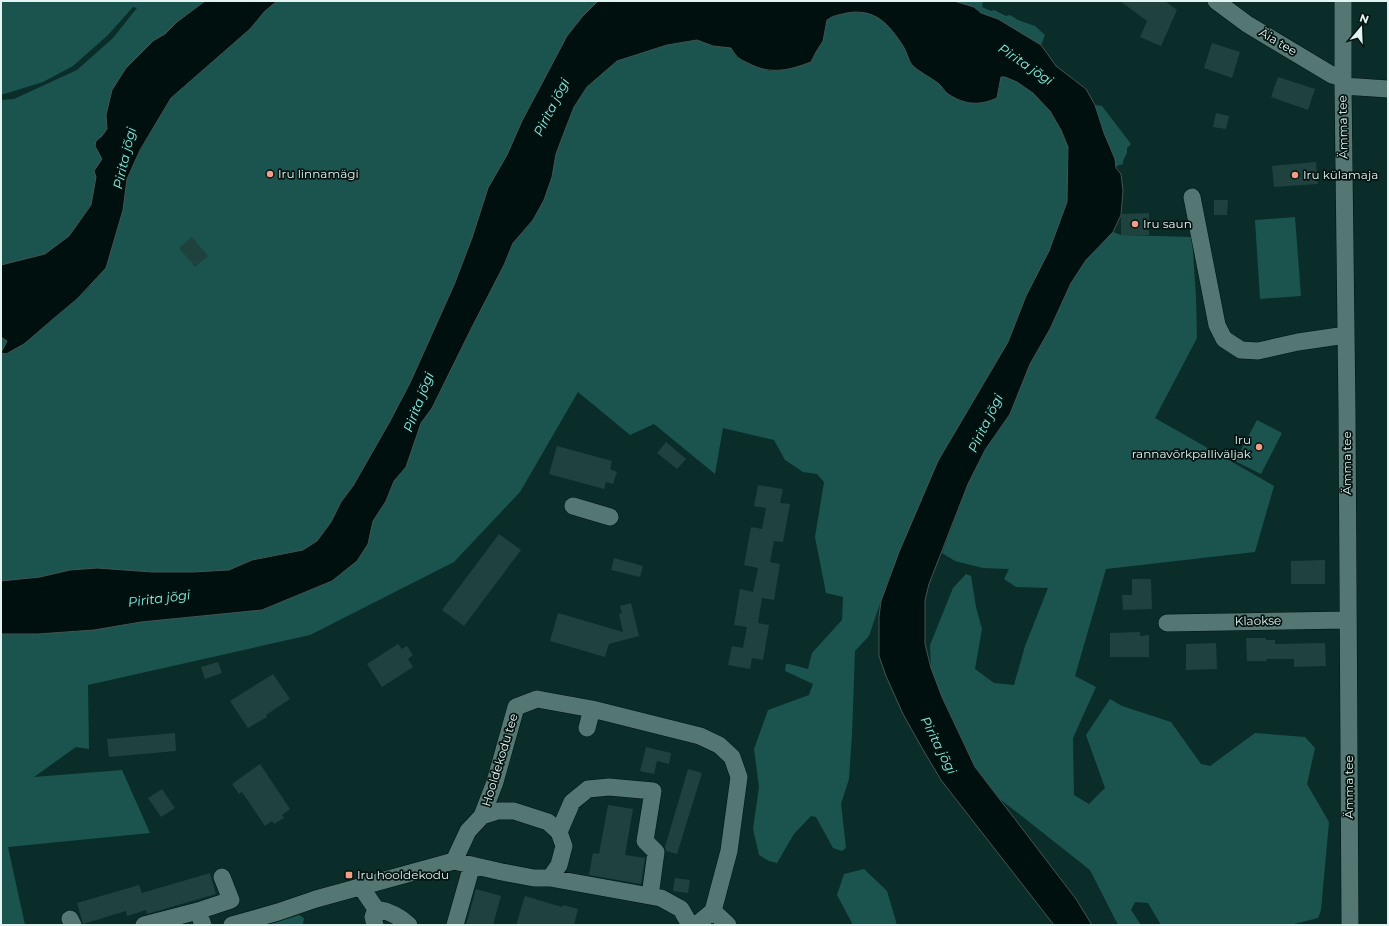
<svg xmlns="http://www.w3.org/2000/svg" width="1389" height="926" viewBox="0 0 1389 926" font-family="Montserrat,sans-serif">
  <style>
    .green { fill: #1b544e }
    .water { fill: #00100e; stroke: #445452 }
    .building { fill: #20423e }
    .lines { fill: none; stroke-linecap: round; stroke-linejoin: round }
    .minor-casing { stroke: #001412; stroke-width: 18 }
    .minor { stroke: #557773; stroke-width: 17 }
    .poi-dot { fill: #f49e87; stroke: #051311; stroke-width: 1.5 }
    .labels { text-anchor: middle; stroke-width: 3.5; stroke-linejoin: round; paint-order: stroke }
    .street-label { font-size: 12px; fill: #e2f4f2; stroke: #051311 }
    .poi-label { font-size: 12px; fill: #e2f4f2; stroke: #051311; text-anchor: start }
    .water-label { font-size: 13px; font-style: italic; fill: #89f1e5; stroke: #051311 }
  </style>
  <rect width="100%" height="100%" fill="#0a2d2a"/>
  <!-- green -->
  <path class="green" d="M 1,1 L 205,1 L 177,22 L 165,34 L 153,41 L 126,68 L 112,90 L 106,115 L 107,129 L 95,146 L 102,159 L 99,165 L 91,205 L 69,236 L 45,254 L 1,265 L 1,100 L 14,99 L 77,70 L 113,38 L 137,8 L 133,7 L 108,35 L 73,66 L 43,82 L 1,95 Z
    M 277,1 L 600,1 L 597,2 L 567,36 L 522,121 L 472,238 L 454,285 L 410,383 L 389,423 L 353,486 L 341,502 L 331,522 L 317,541 L 303,550 L 252,560 L 229,570 L 193,572 L 152,572 L 97,568 L 70,570 L 40,577 L 1,581 L 1,337 L 7,341 L 1,353 L 24,344 L 77,299 L 90,286 L 116,231 L 123,210 L 127,179 L 140,151 L 171,98 L 250,29 L 265,11 Z
    M 954,1 L 983,1 L 982,7 L 991,11 L 994,10 L 1006,16 L 1010,15 L 1018,20 L 1035,26 L 1045,35 L 1041,45 L 998,19 L 981,13 L 974,7 Z
    M 854,12 L 870,13 L 881,18 L 891,29 L 905,47 L 912,65 L 939,84 L 947,93 L 1000,87 L 1000,77 L 1005,77 L 1017,82 L 1033,93 L 1050,111 L 1061,130 L 1068,147 L 1067,202 L 1049,251 L 1026,296 L 1008,342 L 938,461 L 888,580 L 869,636 L 855,651 L 852,734 L 849,779 L 841,804 L 846,848 L 842,851 L 833,848 L 816,817 L 811,816 L 794,834 L 777,863 L 769,861 L 759,855 L 753,829 L 759,787 L 754,749 L 768,710 L 809,695 L 813,684 L 785,671 L 786,664 L 789,664 L 808,669 L 812,653 L 842,620 L 843,597 L 826,593 L 815,537 L 824,482 L 817,474 L 803,472 L 785,460 L 774,440 L 723,428 L 715,474 L 654,424 L 630,435 L 578,392 L 520,492 L 454,562 L 310,635 L 88,685 L 89,749 L 76,747 L 34,777 L 122,770 L 150,833 L 8,847 L 25,925 L 1,925 L 1,634 L 38,634 L 94,630 L 141,622 L 262,610 L 332,581 L 368,544 L 373,521 L 386,501 L 394,481 L 406,467 L 421,423 L 432,408 L 472,327 L 504,265 L 513,243 L 533,220 L 544,200 L 556,154 L 574,107 L 587,87 L 617,61 L 667,45 L 697,40 L 713,46 L 731,48 L 737,57 L 769,71 L 783,70 L 811,62 L 816,52 L 823,41 L 827,20 L 834,15 Z
    M 1095,105 L 1102,106 L 1131,144 L 1127,148 L 1127,153 L 1123,161 L 1123,164 L 1116,166 L 1115,159 L 1104,133 Z
    M 1295,217 L 1301,296 L 1260,299 L 1255,220 Z
    M 1113,232 L 1121,235 L 1192,237 L 1196,297 L 1197,338 L 1155,418 L 1274,486 L 1255,552 L 1106,569 L 1075,676 L 1096,687 L 1073,738 L 1074,795 L 1089,804 L 1105,788 L 1086,735 L 1110,699 L 1122,706 L 1171,722 L 1201,764 L 1210,766 L 1255,733 L 1305,737 L 1315,748 L 1307,784 L 1329,822 L 1321,910 L 1318,918 L 1290,925 L 1161,925 L 1148,903 L 1135,902 L 1131,910 L 1141,925 L 1118,925 L 1090,870 L 1000,799 L 975,767 L 942,697 L 931,668 L 930,645 L 953,588 L 966,574 L 971,576 L 976,607 L 982,629 L 975,669 L 994,683 L 1014,685 L 1025,646 L 1048,588 L 1016,587 L 1004,579 L 1009,569 L 983,568 L 955,561 L 942,553 L 968,484 L 985,450 L 1010,414 L 1030,364 L 1050,329 L 1071,283 L 1086,260 Z
    M 1257,420 L 1282,433 L 1261,474 L 1235,461 Z
    M 864,869 L 887,891 L 897,925 L 853,925 L 837,895 L 844,874 Z
    M 299,915 L 304,918 L 303,924 L 301,925 L 268,925 Z"/>
  <!-- water -->
  <path class="water" d="M 205,1 L 277,1 L 265,11 L 250,29 L 171,98 L 140,150 L 127,179 L 123,210 L 106,268 L 77,299 L 59,314 L 24,344 L 6,354 L 1,353 L 7,341 L 1,337 L 1,265 L 45,254 L 69,236 L 91,205 L 96,177 L 94,171 L 102,159 L 95,146 L 96,141 L 102,136 L 107,129 L 106,115 L 112,90 L 126,68 L 153,41 L 165,34 L 177,22 Z
    M 600,1 L 954,1 L 974,7 L 981,13 L 998,19 L 1041,45 L 1056,66 L 1086,89 L 1095,105 L 1104,133 L 1115,159 L 1116,168 L 1121,174 L 1123,191 L 1121,215 L 1113,232 L 1086,260 L 1071,283 L 1050,329 L 1030,364 L 1010,414 L 985,450 L 968,484 L 929,584 L 925,600 L 925,644 L 931,668 L 942,697 L 975,767 L 1076,899 L 1092,925 L 1054,925 L 941,780 L 922,748 L 903,714 L 886,676 L 879,656 L 879,617 L 881,601 L 899,552 L 938,461 L 1008,342 L 1026,296 L 1049,251 L 1067,202 L 1068,147 L 1061,130 L 1050,111 L 1033,93 L 1017,82 L 1005,77 L 1001,77 L 997,98 C 979,106 965,105 948,94 C 944,91 942,86 938,83 C 930,77 919,72 912,65 C 908,60 907,51 903,46 C 889,24 875,8 847,13 C 839,15 834,15 827,20 L 823,41 L 816,52 L 811,62 C 790,70 771,75 750,64 C 739,59 737,58 731,48 L 713,46 L 697,40 L 667,45 L 617,61 L 587,87 L 574,107 L 565,130 L 556,154 L 552,177 L 544,200 L 533,220 L 513,243 L 504,265 L 472,327 L 432,408 L 421,423 L 406,467 L 394,481 L 386,501 L 373,521 L 368,544 L 357,561 L 332,581 L 262,610 L 141,622 L 94,630 L 38,634 L 1,634 L 1,581 L 40,577 L 70,570 L 97,568 L 152,572 L 193,572 L 229,570 L 252,560 L 303,550 L 317,541 L 331,522 L 341,502 L 353,486 L 389,423 L 410,383 L 454,285 L 472,238 L 488,188 L 507,155 L 522,121 L 567,36 L 582,17 L 597,2 Z"/>
  <!-- building -->
  <path class="building" d="M 1120,1 L 1165,1 L 1177,10 L 1161,46 L 1140,37 L 1147,21 Z
    M 1212,43 L 1240,52 L 1232,78 L 1204,68 Z
    M 1278,77 L 1315,89 L 1308,110 L 1271,97 Z
    M 1216,113 L 1229,116 L 1226,129 L 1213,127 Z
    M 1316,162 L 1318,184 L 1274,187 L 1272,166 Z
    M 1214,200 L 1228,200 L 1227,215 L 1214,215 Z
    M 1149,213 L 1149,235 L 1121,235 L 1121,214 Z
    M 192,237 L 208,256 L 195,267 L 179,248 Z
    M 666,442 L 686,459 L 677,469 L 657,453 Z
    M 557,446 L 612,461 L 610,469 L 617,472 L 613,484 L 606,482 L 604,489 L 549,474 Z
    M 758,485 L 783,489 L 780,503 L 790,504 L 783,542 L 774,541 L 770,562 L 780,564 L 774,600 L 762,598 L 758,623 L 769,625 L 763,660 L 752,658 L 750,669 L 728,665 L 732,646 L 743,648 L 747,627 L 734,625 L 740,589 L 753,592 L 758,568 L 744,565 L 751,527 L 762,529 L 766,508 L 754,506 Z
    M 499,534 L 521,550 L 464,626 L 442,610 Z
    M 614,558 L 643,566 L 640,577 L 611,570 Z
    M 1325,560 L 1325,584 L 1291,584 L 1291,561 Z
    M 1132,579 L 1151,579 L 1152,609 L 1123,610 L 1122,595 L 1132,595 Z
    M 631,603 L 639,636 L 609,644 L 605,657 L 550,641 L 558,613 L 623,632 L 619,614 L 622,613 L 620,606 Z
    M 1140,632 L 1140,636 L 1149,635 L 1149,657 L 1110,657 L 1110,633 Z
    M 1246,638 L 1266,638 L 1266,640 L 1275,640 L 1275,644 L 1325,643 L 1326,666 L 1294,667 L 1294,659 L 1266,659 L 1267,661 L 1247,661 Z
    M 1216,643 L 1217,669 L 1186,670 L 1186,644 Z
    M 398,644 L 402,649 L 407,646 L 413,655 L 408,659 L 413,667 L 382,687 L 367,664 Z
    M 218,662 L 222,673 L 205,679 L 201,667 Z
    M 273,674 L 290,699 L 266,715 L 267,717 L 248,728 L 230,701 Z
    M 175,733 L 176,751 L 109,757 L 107,739 Z
    M 646,747 L 671,753 L 669,764 L 657,761 L 654,774 L 640,771 Z
    M 260,764 L 290,809 L 282,815 L 284,818 L 274,824 L 272,821 L 265,826 L 242,792 L 239,794 L 232,784 Z
    M 688,769 L 702,773 L 677,854 L 666,851 L 665,847 Z
    M 162,789 L 175,808 L 161,817 L 148,798 Z
    M 608,805 L 633,809 L 625,855 L 645,858 L 641,884 L 589,875 L 593,853 L 599,854 Z
    M 210,873 L 216,894 L 147,914 L 146,910 L 127,916 L 126,911 L 83,924 L 77,903 L 139,885 L 142,893 Z
    M 675,878 L 690,880 L 688,893 L 673,891 Z
    M 476,889 L 501,896 L 493,925 L 466,925 Z
    M 525,896 L 562,907 L 563,905 L 578,909 L 574,925 L 516,925 Z"/>
  <g class="lines">
    <defs>
      <path id="minor" d="M 1216,1 L 1247,24 L 1332,75 L 1343,78
        M 1343,1 L 1343,86 L 1347,411 L 1350,925
        M 1343,86 L 1388,89
        M 1192,197 L 1217,325 L 1224,339 L 1241,350 L 1258,351 L 1298,342 L 1346,335
        M 573,506 L 610,517
        M 1167,623 L 1348,620
        M 587,728 L 592,709
        M 559,832 L 572,802 L 588,789 L 609,787 L 653,791 L 645,841 L 656,852 L 650,896
        M 454,861 L 468,831 L 482,816 L 495,782 L 516,707 L 537,699 L 592,709 L 700,736 L 719,745 L 732,757 L 739,777 L 729,851 L 713,911 L 696,925
        M 550,878 L 661,898 L 681,909 L 690,925
        M 361,887 L 376,909 C 389,911 399,916 409,925
        M 198,911 L 203,925
        M 713,911 L 728,925
        M 70,919 L 73,925
        M 144,925 L 198,911 L 231,900 L 222,877
        M 232,925 L 278,912 L 316,899 L 454,861 L 502,872 L 534,878 L 550,878 L 559,865 L 564,846 L 559,832 L 548,822 L 514,811 L 498,811 L 482,816
        M 375,925 L 373,917 L 376,909
        M 455,925 L 472,865"/>
    </defs>
    <!-- minor casing -->
    <use href="#minor" class="minor-casing"/>
    <!-- minor -->
    <use href="#minor" class="minor"/>
  </g>
  <!-- markers -->
  <g class="poi-dot">
    <circle cx="270" cy="174" r="4"/>
    <circle cx="1295" cy="175" r="4"/>
    <circle cx="1135" cy="224" r="4"/>
    <circle cx="1259" cy="447" r="4"/>
    <rect x="345" y="871" width="8" height="8" rx="2"/>
  </g>
  <g class="labels">
    <!-- street labels -->
    <g class="street-label">
      <text transform="translate(1278 42) rotate(31)" y="4">Äia tee</text>
      <text transform="translate(1343 127) rotate(-91)" y="4">Ämma tee</text>
      <text transform="translate(1347 463) rotate(-90)" y="4">Ämma tee</text>
      <text transform="translate(1258 621) rotate(-1)" y="4">Klaokse</text>
      <text transform="translate(500 760) rotate(-73)" y="4">Hooldekodu tee</text>
      <text transform="translate(1349 787) rotate(-90)" y="4">Ämma tee</text>
    </g>
    <!-- poi labels -->
    <g class="poi-label">
      <text x="278" y="178">Iru linnamägi</text>
      <text x="1303" y="179">Iru külamaja</text>
      <text x="1143" y="228">Iru saun</text>
      <text x="1251" y="444" text-anchor="end">Iru<tspan x="1251" dy="14">rannavõrkpalliväljak</tspan></text>
      <text x="357" y="879">Iru hooldekodu</text>
    </g>
    <!-- water labels -->
    <g class="water-label">
      <text transform="translate(1026 64) rotate(34)" y="5">Pirita jõgi</text>
      <text transform="translate(551 107) rotate(-63)" y="5">Pirita jõgi</text>
      <text transform="translate(124 158) rotate(-77)" y="5">Pirita jõgi</text>
      <text transform="translate(418 402) rotate(-69)" y="5">Pirita jõgi</text>
      <text transform="translate(985 423) rotate(-64)" y="5">Pirita jõgi</text>
      <text transform="translate(159 598) rotate(-7)" y="5">Pirita jõgi</text>
      <text transform="translate(939 745) rotate(63)" y="5">Pirita jõgi</text>
    </g>
  </g>
  <!-- border -->
  <rect width="1389" height="926" fill="none" stroke="#e2f4f2" stroke-width="4"/>
  <!-- north arrow -->
  <g transform="translate(1361 28) rotate(19)" stroke="#051311" stroke-width="3" paint-order="stroke">
  <path d="M0-3L7 15L0 10L-7 15Z" fill="#e2f4f2"/>
  <text y="-6" font-size="11" font-weight="bold" text-anchor="middle" fill="#e2f4f2">N</text>
  </g>
</svg>
